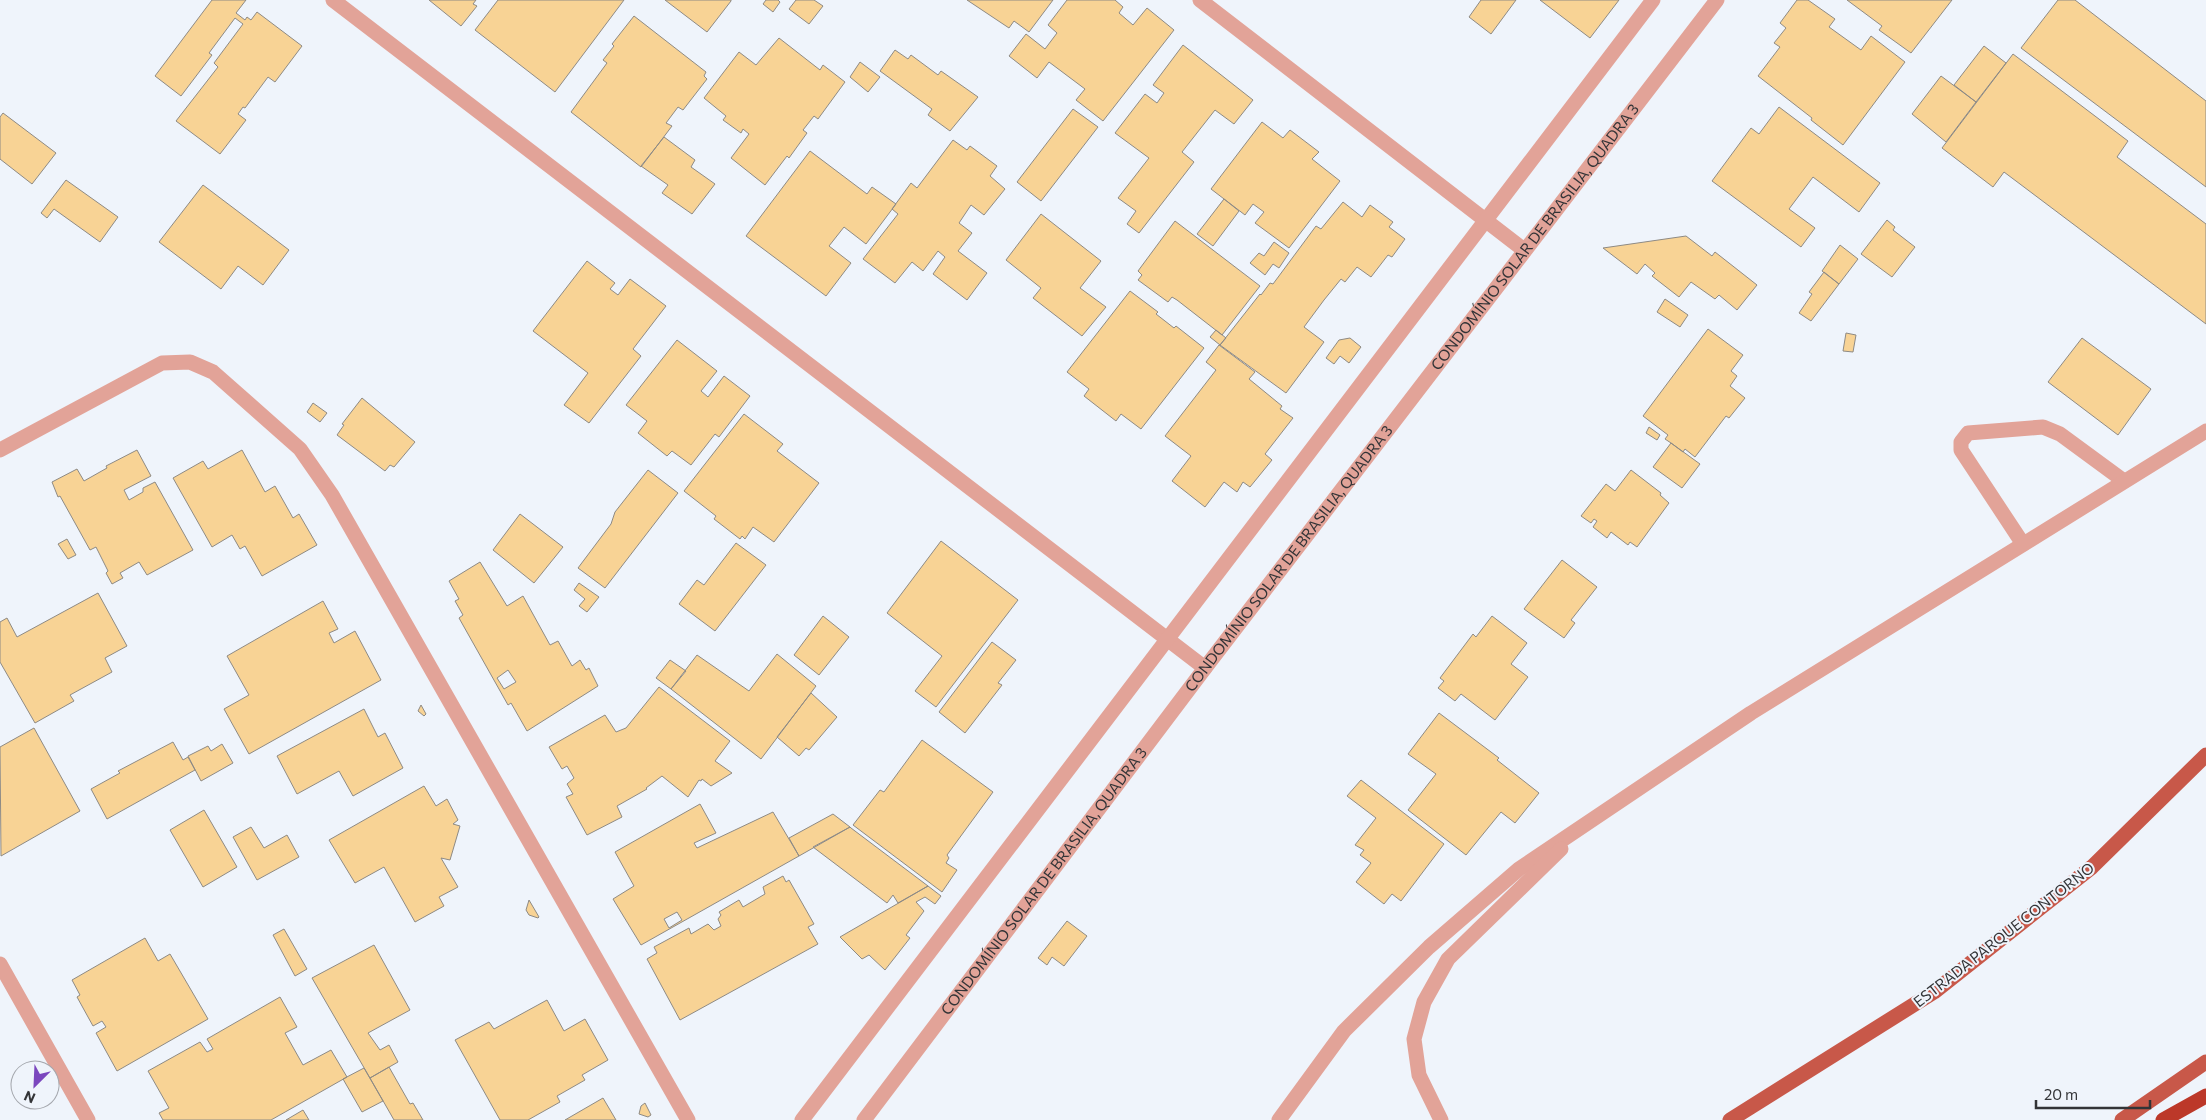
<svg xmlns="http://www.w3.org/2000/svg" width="2206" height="1120" viewBox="0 0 2206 1120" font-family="Commissioner,sans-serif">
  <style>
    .building { fill: #f8d395; stroke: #8e8a84; fill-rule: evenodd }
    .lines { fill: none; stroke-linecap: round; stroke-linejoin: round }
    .minor { stroke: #e2a398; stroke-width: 15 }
    .major { stroke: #c85849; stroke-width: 15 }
    .highway { stroke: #bc3829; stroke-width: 15 }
    .labels { text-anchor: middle; stroke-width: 4; stroke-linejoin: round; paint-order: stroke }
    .street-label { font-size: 15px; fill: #333437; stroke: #eff4fb }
  </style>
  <rect width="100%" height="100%" fill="#eff4fb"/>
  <!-- building -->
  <path class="building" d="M 212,0 L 246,0 L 236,13 L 245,20 L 247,17 L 251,20 L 257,12 L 302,46 L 275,82 L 268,77 L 245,108 L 243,107 L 238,114 L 246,120 L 220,154 L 176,121 L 218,67 L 214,63 L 243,24 L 235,18 L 209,53 L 212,55 L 181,96 L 155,76 Z
    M 429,0 L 476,0 L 473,4 L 477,6 L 461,26 Z
    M 498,0 L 624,0 L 555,92 L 475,30 Z
    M 665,0 L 731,0 L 731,1 L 707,32 Z
    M 766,0 L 778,0 L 780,2 L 773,12 L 763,4 Z
    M 796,0 L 814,0 L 823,6 L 809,24 L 789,9 Z
    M 967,0 L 1053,0 L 1029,32 L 1014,21 L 1009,28 Z
    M 1067,0 L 1115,0 L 1123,7 L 1119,13 L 1133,25 L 1147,8 L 1174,30 L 1103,121 L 1076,100 L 1085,89 L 1049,62 L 1037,78 L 1009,56 L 1026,34 L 1045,49 L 1057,33 L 1048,25 Z
    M 1481,0 L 1516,0 L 1491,34 L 1469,17 Z
    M 1540,0 L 1619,0 L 1590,38 Z
    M 1797,0 L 1808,0 L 1835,19 L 1829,27 L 1861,50 L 1871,36 L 1905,62 L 1843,145 L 1811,120 L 1812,118 L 1758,76 L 1780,47 L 1774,43 L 1786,28 L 1780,23 Z
    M 1847,0 L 1952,0 L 1911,53 L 1879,30 L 1882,26 Z
    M 2058,0 L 2075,0 L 2206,101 L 2206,187 L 2021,48 Z
    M 634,16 L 706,72 L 704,76 L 707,79 L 683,110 L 678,107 L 666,123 L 672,126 L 641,167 L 571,112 L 607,63 L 603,60 L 614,46 L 612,44 Z
    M 779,38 L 820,70 L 823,65 L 845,82 L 818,119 L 814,116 L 803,130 L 807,133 L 789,158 L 787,156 L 765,185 L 731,158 L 749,134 L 743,129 L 741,133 L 723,120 L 726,116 L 704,98 L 739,52 L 756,65 Z
    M 1183,45 L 1253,100 L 1234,124 L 1215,110 L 1182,152 L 1194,162 L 1139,233 L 1127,224 L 1136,211 L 1118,198 L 1149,158 L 1115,133 L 1145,94 L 1157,103 L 1164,93 L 1153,85 Z
    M 1984,46 L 2006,63 L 1976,102 L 1954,85 Z
    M 895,50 L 908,59 L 911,55 L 938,75 L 941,71 L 978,97 L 950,131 L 928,115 L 932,109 L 880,71 Z
    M 2013,54 L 2128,141 L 2117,157 L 2206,224 L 2206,324 L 2004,172 L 1993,187 L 1942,148 Z
    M 860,62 L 880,77 L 868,92 L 850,77 Z
    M 1941,76 L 1976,102 L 1946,142 L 1912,114 Z
    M 1779,107 L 1880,183 L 1859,212 L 1813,177 L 1789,209 L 1815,228 L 1801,247 L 1712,181 L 1751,128 L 1759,134 Z
    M 1073,109 L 1098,127 L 1041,201 L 1017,182 Z
    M 3,113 L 56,153 L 32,184 L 0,159 L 0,117 Z
    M 1262,122 L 1283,138 L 1290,130 L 1319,152 L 1312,159 L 1340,181 L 1289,248 L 1255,223 L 1264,212 L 1253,204 L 1245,215 L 1211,189 Z
    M 664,137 L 695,160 L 691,167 L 715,184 L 692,214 L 662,193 L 668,185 L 641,166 Z
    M 953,140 L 967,150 L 970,146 L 997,166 L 990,176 L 1005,189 L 984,215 L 971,205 L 959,223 L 972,233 L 958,251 L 987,273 L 967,300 L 933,274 L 945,257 L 938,251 L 923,271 L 912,262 L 895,283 L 863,259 L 898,214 L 892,209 L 911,183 L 917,188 Z
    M 810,151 L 867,194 L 872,187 L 896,204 L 866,244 L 844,227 L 829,246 L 851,263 L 826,296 L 746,236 Z
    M 66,180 L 118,217 L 100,242 L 54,209 L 47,218 L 41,213 Z
    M 203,185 L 289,250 L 263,285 L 238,266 L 221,289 L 159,242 Z
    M 1224,199 L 1239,211 L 1213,246 L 1197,234 Z
    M 1343,202 L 1362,217 L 1370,205 L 1393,222 L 1389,227 L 1405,239 L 1392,257 L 1388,255 L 1371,277 L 1357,267 L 1345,282 L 1341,279 L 1324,300 L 1304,327 L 1324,342 L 1286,393 L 1220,345 L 1260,294 L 1261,295 L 1270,283 L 1273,284 L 1316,226 L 1321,229 Z
    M 1041,214 L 1101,261 L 1080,288 L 1106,307 L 1082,336 L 1033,298 L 1041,288 L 1006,260 Z
    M 1887,220 L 1895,227 L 1893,230 L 1915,247 L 1892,277 L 1861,254 Z
    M 1175,221 L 1260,286 L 1222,335 L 1177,300 L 1172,297 L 1168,302 L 1138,280 L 1142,275 L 1138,271 Z
    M 1686,236 L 1712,256 L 1715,252 L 1757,285 L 1737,310 L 1719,295 L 1715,299 L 1691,282 L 1679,297 L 1652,276 L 1655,273 L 1645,264 L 1637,274 L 1603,248 Z
    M 1274,242 L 1289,253 L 1279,268 L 1273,264 L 1265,275 L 1250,263 L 1259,253 L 1264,256 Z
    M 1840,245 L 1858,259 L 1839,284 L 1822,271 Z
    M 587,261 L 615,283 L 610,289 L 618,295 L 630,279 L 666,306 L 633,349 L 641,356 L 589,423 L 564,405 L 588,373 L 533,331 Z
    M 1824,272 L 1839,284 L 1811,321 L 1799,313 L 1812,294 L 1809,292 Z
    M 1130,291 L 1158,312 L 1156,314 L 1174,328 L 1176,326 L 1204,348 L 1141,429 L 1121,414 L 1116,421 L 1084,396 L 1089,389 L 1067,372 Z
    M 1665,299 L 1688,315 L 1680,327 L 1657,312 Z
    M 1708,329 L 1743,355 L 1731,371 L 1737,376 L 1730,386 L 1745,398 L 1729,418 L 1726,416 L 1695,457 L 1685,449 L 1683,452 L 1671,443 L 1665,439 L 1668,435 L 1643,416 Z
    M 1216,330 L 1226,338 L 1220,345 L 1210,337 Z
    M 1846,333 L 1856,335 L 1853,352 L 1843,351 Z
    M 1350,338 L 1361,347 L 1349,363 L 1340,356 L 1334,364 L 1326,358 L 1339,340 Z
    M 2082,338 L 2151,389 L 2118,435 L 2048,382 Z
    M 677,340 L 717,371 L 701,391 L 708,397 L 724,376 L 750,396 L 719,437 L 715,434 L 691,465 L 672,451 L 667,456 L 638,433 L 647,421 L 626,405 Z
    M 1219,345 L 1255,372 L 1249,379 L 1282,406 L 1280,409 L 1293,418 L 1265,454 L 1272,460 L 1250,487 L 1243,482 L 1237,492 L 1224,482 L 1205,507 L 1172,481 L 1191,456 L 1165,436 L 1216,370 L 1206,362 Z
    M 362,398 L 415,442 L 394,467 L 390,465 L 385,471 L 337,435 L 344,425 L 342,424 Z
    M 313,403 L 327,413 L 320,422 L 307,412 Z
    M 744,414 L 783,444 L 777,451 L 819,483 L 774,542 L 753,527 L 745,539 L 742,536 L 740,539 L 714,519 L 716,516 L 684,491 Z
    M 1649,427 L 1660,435 L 1657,440 L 1646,433 Z
    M 1671,443 L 1700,464 L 1682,488 L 1653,467 Z
    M 137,450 L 151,476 L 124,490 L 129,500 L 143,492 L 143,488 L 155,482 L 193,550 L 147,575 L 139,562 L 120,573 L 123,578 L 112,584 L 106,573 L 108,571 L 96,547 L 90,550 L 60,496 L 58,497 L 52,482 L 77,469 L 84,481 L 107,468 L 106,466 Z
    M 242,450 L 265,492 L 275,486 L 293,518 L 299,514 L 317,545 L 262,576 L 245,546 L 240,549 L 232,535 L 212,547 L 173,478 L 203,461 L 208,469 Z
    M 648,470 L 678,493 L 605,588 L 578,568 L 611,524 L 615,512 Z
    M 1631,470 L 1661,493 L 1660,495 L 1669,503 L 1637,547 L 1630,542 L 1628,545 L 1611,532 L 1607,538 L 1593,527 L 1597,521 L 1594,519 L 1591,523 L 1581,516 L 1606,484 L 1615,491 Z
    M 520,514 L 563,547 L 534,583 L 493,550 Z
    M 67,539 L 76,555 L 68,559 L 58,544 Z
    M 941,541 L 1018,600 L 936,707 L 915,691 L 942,656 L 887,613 Z
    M 736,543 L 766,565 L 715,631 L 679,604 L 697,580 L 704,585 Z
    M 1562,560 L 1597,587 L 1571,620 L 1575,623 L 1564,638 L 1524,609 Z
    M 480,562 L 507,606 L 523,596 L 550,645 L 558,641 L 572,666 L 580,660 L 586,670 L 589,668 L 598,686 L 527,731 L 511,703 L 508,705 L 459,618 L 463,615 L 455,601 L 459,599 L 449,581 ZM 508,670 L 516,682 L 504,689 L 497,678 Z
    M 579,583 L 599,597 L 587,612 L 579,606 L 585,599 L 574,590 Z
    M 98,593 L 127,646 L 105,658 L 112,672 L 70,695 L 74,701 L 35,723 L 0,662 L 0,622 L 7,618 L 17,637 Z
    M 323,601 L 338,629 L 329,633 L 334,643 L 355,631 L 381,680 L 249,754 L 224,709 L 249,695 L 227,656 Z
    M 823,616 L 849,637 L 819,675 L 794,655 Z
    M 1492,616 L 1527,643 L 1511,664 L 1528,677 L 1495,720 L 1461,694 L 1455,701 L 1438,688 L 1444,681 L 1440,678 L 1473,634 L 1476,637 Z
    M 992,642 L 1016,660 L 998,683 L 1002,685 L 965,733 L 939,712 Z
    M 777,654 L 816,686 L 761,759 L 671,689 L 697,655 L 749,691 Z
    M 670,660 L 686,671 L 671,689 L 656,678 Z
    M 659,687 L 730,741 L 715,761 L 732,773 L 711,786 L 702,779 L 701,781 L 699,780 L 688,797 L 662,776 L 646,788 L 647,789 L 617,806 L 622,817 L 587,835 L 566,797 L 573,794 L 567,784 L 574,778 L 567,766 L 562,769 L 549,747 L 605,715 L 616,732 L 626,728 Z
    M 811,693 L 837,717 L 809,750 L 806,748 L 799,756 L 777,737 Z
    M 421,705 L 426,714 L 424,716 L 418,711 Z
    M 364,709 L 378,737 L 385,733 L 403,768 L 353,796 L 339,771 L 297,794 L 277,756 Z
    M 1439,713 L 1499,758 L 1497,760 L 1539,793 L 1515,823 L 1501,812 L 1466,855 L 1408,810 L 1436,774 L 1408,754 Z
    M 34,728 L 80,811 L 1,856 L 0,747 Z
    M 922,740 L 993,792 L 947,855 L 949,858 L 946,863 L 957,870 L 942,892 L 853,825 L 880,790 L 884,792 Z
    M 173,742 L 183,760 L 188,757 L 195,770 L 107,819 L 91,789 L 120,773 L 118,771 Z
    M 222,744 L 233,763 L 201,781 L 188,756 L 208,746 L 211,751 Z
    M 1361,780 L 1444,844 L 1401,901 L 1392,894 L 1384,904 L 1356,882 L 1371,863 L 1360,855 L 1364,850 L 1355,845 L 1376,818 L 1347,796 Z
    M 424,786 L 436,806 L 447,799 L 458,820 L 453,824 L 460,826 L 450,860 L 441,858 L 458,887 L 439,897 L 444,906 L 415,922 L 384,867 L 355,883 L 329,840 Z
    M 700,804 L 716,833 L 694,843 L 697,848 L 773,812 L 799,856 L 641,945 L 613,899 L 634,886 L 615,852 ZM 677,912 L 682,920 L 669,928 L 664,919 Z
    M 204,810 L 237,867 L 203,887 L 170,830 Z
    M 833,814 L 850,827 L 799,856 L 789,838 Z
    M 251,827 L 264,848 L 287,835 L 299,857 L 257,880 L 233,837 Z
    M 850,827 L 851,828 L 928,886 L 898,903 L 893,895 L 887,903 L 813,847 Z
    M 783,876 L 786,882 L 789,880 L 814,924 L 808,927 L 818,944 L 680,1020 L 647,959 L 657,953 L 654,947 L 689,928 L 691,934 L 708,924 L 714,930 L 721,926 L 718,919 L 721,915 L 719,912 L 739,900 L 743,907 L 765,894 L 763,887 Z
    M 928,886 L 941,896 L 935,904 L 925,897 L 916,902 L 924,911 L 906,935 L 910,938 L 885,970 L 869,955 L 862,959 L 840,937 Z
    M 529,900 L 539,917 L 538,918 L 529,915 L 526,910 Z
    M 1067,921 L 1087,936 L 1064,966 L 1052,957 L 1047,965 L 1038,958 Z
    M 284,929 L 307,969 L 295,976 L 273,935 Z
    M 145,938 L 158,961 L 170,954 L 208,1019 L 117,1071 L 96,1033 L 106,1027 L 102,1021 L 93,1026 L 77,997 L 80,995 L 72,980 Z
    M 374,945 L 410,1010 L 368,1033 L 380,1050 L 389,1045 L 398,1062 L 370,1078 L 312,978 Z
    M 280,997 L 297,1027 L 285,1033 L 303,1065 L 331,1050 L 347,1077 L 271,1120 L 163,1120 L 159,1113 L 169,1108 L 148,1071 L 200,1042 L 207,1052 L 213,1049 L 207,1039 Z
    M 547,1000 L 564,1031 L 585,1019 L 608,1060 L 582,1075 L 585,1080 L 557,1096 L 560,1102 L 528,1120 L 500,1120 L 455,1040 L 489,1022 L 494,1029 Z
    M 389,1067 L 410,1104 L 413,1103 L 423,1120 L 394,1120 L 370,1078 Z
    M 364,1068 L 383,1101 L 362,1112 L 343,1079 Z
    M 603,1098 L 616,1120 L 565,1120 Z
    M 645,1103 L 651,1115 L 648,1117 L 639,1114 L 641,1106 Z
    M 303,1110 L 309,1120 L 286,1120 Z"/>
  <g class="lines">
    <!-- minor -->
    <g class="minor">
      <path d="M 333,0 L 1205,668"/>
      <path d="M 1200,0 L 1524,250"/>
      <path d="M 0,450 L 162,363 L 190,362 L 213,372 L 300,449 L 332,495 L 688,1120"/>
      <path d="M 2023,544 L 1961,450 L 1961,442 L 1968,433 L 2043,427 L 2060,434 L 2124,481"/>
      <path d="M 0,964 L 88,1120"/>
      <path d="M 802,1120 L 1653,0"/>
      <path id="s1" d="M 864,1120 L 1205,668 L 1717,0"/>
      <path d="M 1279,1120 L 1344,1031 L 1429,947 L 1519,869 L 1751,713 L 2206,431"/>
      <path d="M 1441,1120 L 1419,1075 L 1414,1039 L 1424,1002 L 1448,959 L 1561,849"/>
    </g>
    <!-- major -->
    <path class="major" d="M 1730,1120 L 1934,992 L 2092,867 L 2206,755
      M 2122,1120 L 2206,1062"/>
    <!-- highway -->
    <path class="highway" d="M 2163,1120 L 2206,1096"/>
  </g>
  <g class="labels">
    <!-- street labels -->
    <g class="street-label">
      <text dy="5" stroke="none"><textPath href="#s1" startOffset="1109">CONDOMÍNIO SOLAR DE BRASILIA, QUADRA 3</textPath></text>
      <text dy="5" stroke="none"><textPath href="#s1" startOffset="704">CONDOMÍNIO SOLAR DE BRASILIA, QUADRA 3</textPath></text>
      <text dy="5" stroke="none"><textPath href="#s1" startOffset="299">CONDOMÍNIO SOLAR DE BRASILIA, QUADRA 3</textPath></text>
      <text transform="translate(2004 935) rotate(-38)" y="5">ESTRADA PARQUE CONTORNO</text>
    </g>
  </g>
  <!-- north arrow -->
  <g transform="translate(35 1085) rotate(204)"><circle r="24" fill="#eff4fb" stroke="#a4a7ad"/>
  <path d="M0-4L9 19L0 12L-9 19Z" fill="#7b47be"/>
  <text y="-8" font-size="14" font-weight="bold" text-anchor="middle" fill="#333437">N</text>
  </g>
  <!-- scale -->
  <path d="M2036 1100v8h114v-8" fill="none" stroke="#333437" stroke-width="2.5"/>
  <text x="2044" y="1100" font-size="15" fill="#333437" stroke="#eff4fb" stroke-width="4" paint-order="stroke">20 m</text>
</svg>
